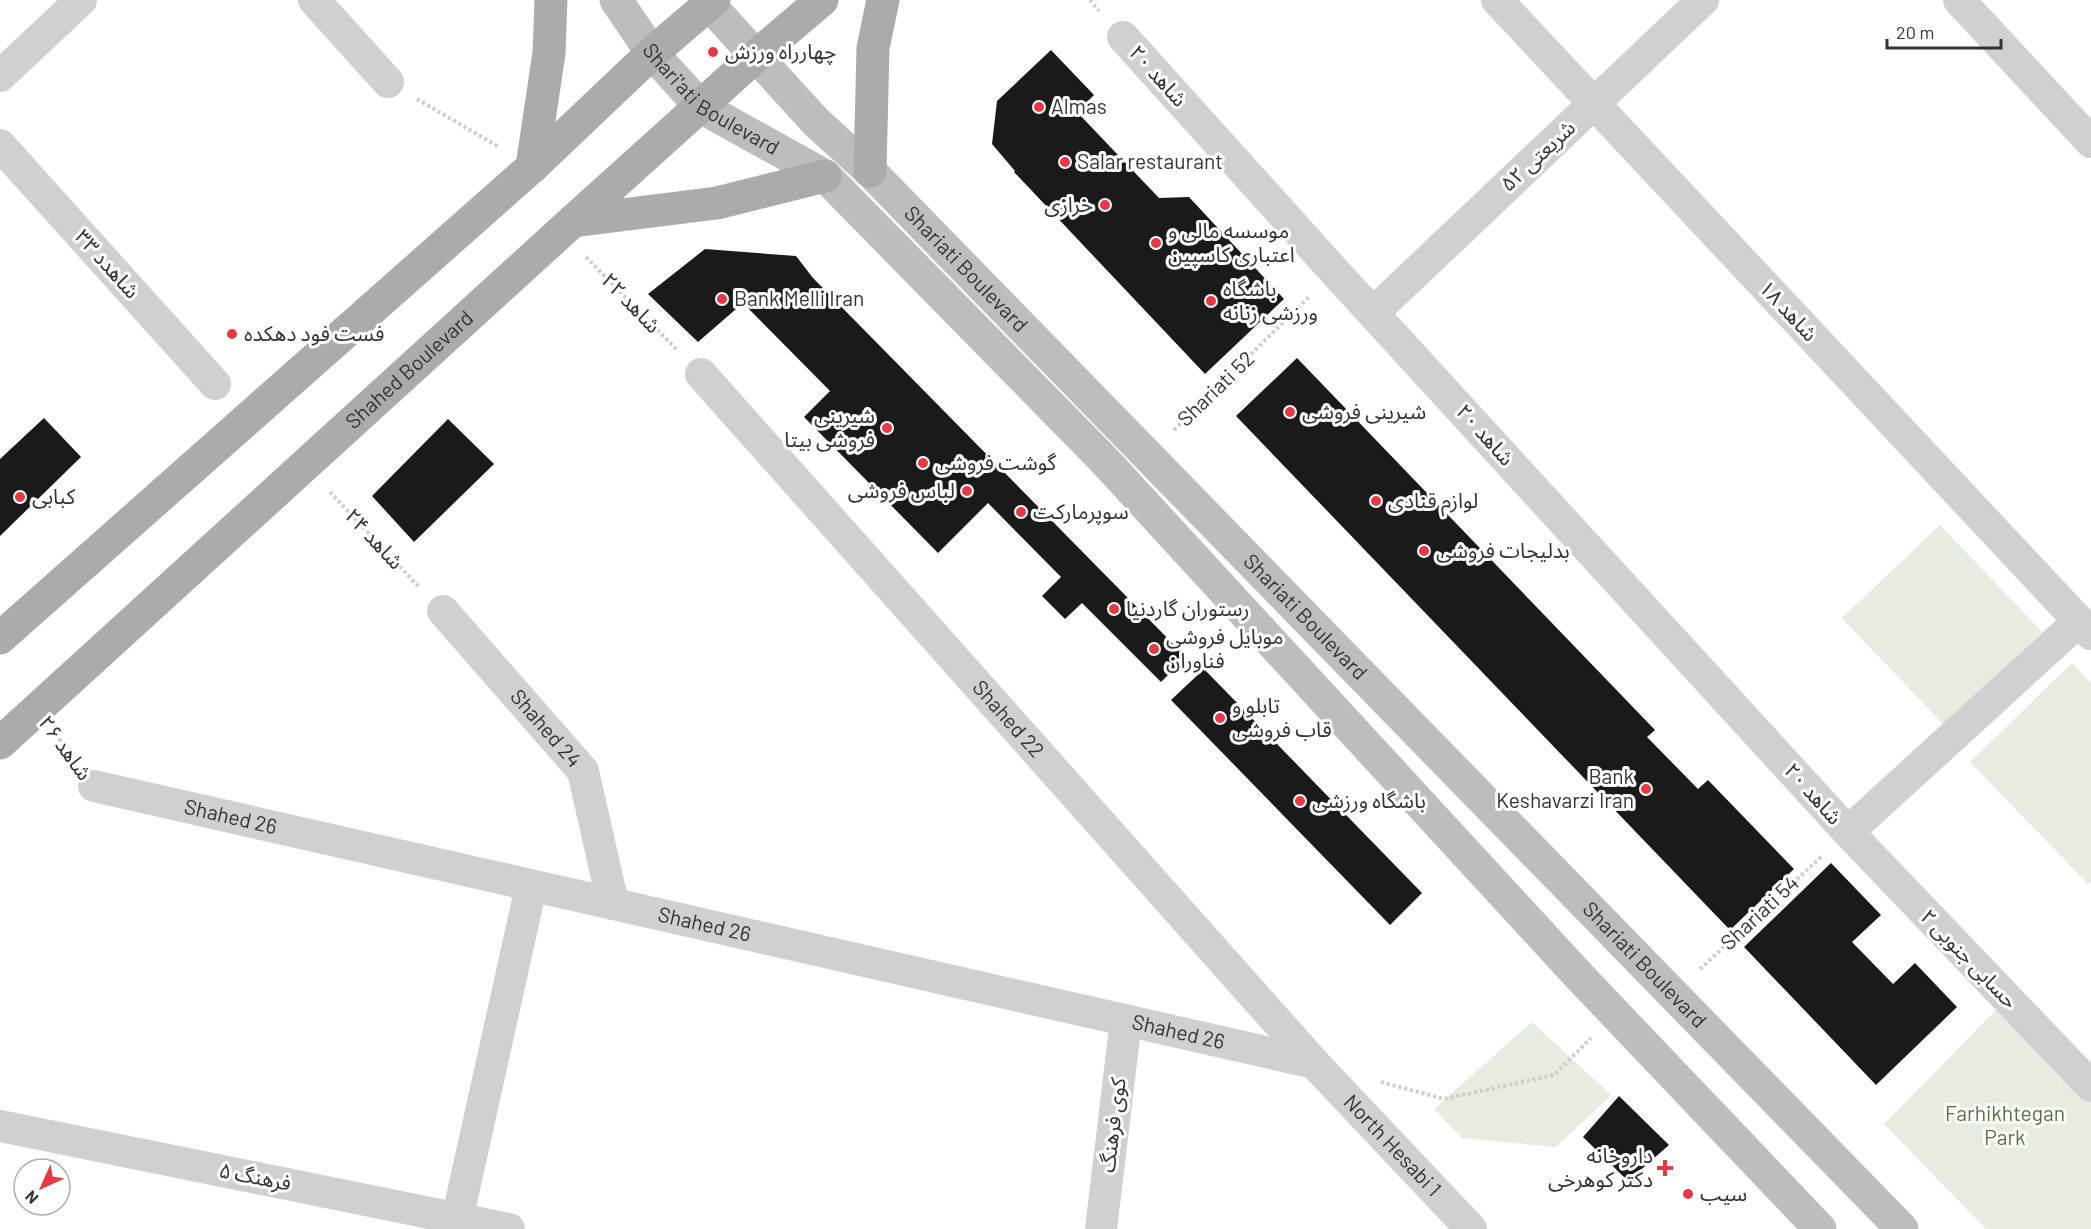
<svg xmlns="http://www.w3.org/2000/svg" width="2091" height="1229" viewBox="0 0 2091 1229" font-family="Barlow,'Noto Sans Arabic',sans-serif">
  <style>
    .green { fill: #e6ecdf }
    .building { fill: #1a1a1a }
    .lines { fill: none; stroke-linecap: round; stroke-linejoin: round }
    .path { stroke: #cdcdcd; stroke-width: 4; stroke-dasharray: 3 3; stroke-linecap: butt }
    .street { stroke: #d0d0d0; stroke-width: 32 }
    .secondary { stroke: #bdbdbd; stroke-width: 33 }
    .primary { stroke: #ababab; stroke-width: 33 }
    .poi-dot { fill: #e63946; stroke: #fff; stroke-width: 2 }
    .labels { text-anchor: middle; stroke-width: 6; stroke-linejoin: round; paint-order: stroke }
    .poi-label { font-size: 21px; fill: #333; stroke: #fff; text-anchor: start }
    .street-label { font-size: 21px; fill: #333; stroke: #fff }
    .park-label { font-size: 21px; fill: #56703f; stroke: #fff }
  </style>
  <rect width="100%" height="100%" fill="#fff"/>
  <!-- green -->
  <path class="green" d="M 1940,525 L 2042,632 L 1944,725 L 1842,618 Z
    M 2072,663 L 2091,683 L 2091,881 L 2088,884 L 1970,762 Z
    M 2005,1001 L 2091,1089 L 2091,1229 L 1986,1229 L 1884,1124 Z
    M 1532,1022 L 1611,1095 L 1556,1147 L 1462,1138 L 1434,1109 Z"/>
  <!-- building -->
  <path class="building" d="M 1051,50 L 1094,95 L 1077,112 L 1159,198 L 1189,197 L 1284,299 L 1205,374 L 1014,172 L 1015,171 L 992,144 L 997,101 Z
    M 705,249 L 796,256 L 813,278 L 1186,657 L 1161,682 L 1082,603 L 1065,619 L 1042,596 L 1061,577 L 988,503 L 938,553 L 804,417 L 830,391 L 743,303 L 698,342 L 648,294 Z
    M 1297,358 L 1655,730 L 1647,737 L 1698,789 L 1708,780 L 1794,869 L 1730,930 L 1236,416 Z
    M 44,418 L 81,457 L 0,536 L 0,459 Z
    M 448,419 L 494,464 L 414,542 L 372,496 Z
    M 1204,669 L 1422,893 L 1390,925 L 1171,700 Z
    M 1831,863 L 1881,915 L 1852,942 L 1893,984 L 1915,963 L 1957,1007 L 1876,1085 L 1744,947 Z
    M 1619,1096 L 1669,1145 L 1628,1181 L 1583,1137 Z"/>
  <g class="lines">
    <!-- path -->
    <path class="path" d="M 1090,0 L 1099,11
      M 417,99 L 499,147
      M 586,257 L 677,350
      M 1174,430 L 1310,296
      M 330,492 L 419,587
      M 59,739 L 74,759
      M 1700,969 L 1822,856
      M 1381,1082 L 1444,1099 L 1554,1075 L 1591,1038"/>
    <!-- street -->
    <g class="street">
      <path d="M 314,0 L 388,82"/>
      <path d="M 1497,0 L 2091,634"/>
      <path d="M 1959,0 L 2091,142"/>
      <path d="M 1123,37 L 1335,272 L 1848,832 L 2091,1086"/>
      <path d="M 0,76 L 81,0"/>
      <path d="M 0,145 L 215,384"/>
      <path d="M 1373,313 L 1703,0"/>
      <path id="s1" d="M 701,374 L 1314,1063 L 1471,1229"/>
      <path id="s2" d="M 443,611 L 583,771 L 613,904"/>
      <path id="s3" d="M 94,786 L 1314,1063"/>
      <path d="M 1848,832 L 2079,621"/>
      <path d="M 0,1126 L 509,1229"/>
      <path d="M 455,1229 L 531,887"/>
      <path d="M 1101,1229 L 1126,1020"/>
    </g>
    <!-- secondary -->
    <g class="secondary">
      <path id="s4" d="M 616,0 L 652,53 L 701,107 L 825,176 L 1103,459 L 1580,977 L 1820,1229"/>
      <path id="s5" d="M 705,0 L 816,122 L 870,171 L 1902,1229"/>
    </g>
    <!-- primary -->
    <g class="primary">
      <path d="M 532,167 L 549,53 L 551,0"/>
      <path d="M 870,171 L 873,48 L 883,0"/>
      <path d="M 573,221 L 717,203 L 825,176"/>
      <path d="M 0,638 L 532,167 L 652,53 L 714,0"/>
      <path id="s6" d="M 0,743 L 573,221 L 756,56 L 822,0"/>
    </g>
  </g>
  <!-- markers -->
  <g class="poi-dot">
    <circle cx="713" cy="52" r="6"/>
    <circle cx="1039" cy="107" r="6"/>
    <circle cx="1065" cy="162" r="6"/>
    <circle cx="1105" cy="205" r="6"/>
    <circle cx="1156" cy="243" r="6"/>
    <circle cx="722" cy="299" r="6"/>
    <circle cx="1211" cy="301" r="6"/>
    <circle cx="232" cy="334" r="6"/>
    <circle cx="1290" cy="412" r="6"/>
    <circle cx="887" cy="428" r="6"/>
    <circle cx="923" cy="463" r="6"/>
    <circle cx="967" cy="491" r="6"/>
    <circle cx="20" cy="497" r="6"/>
    <circle cx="1376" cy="501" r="6"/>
    <circle cx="1021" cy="512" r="6"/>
    <circle cx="1424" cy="551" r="6"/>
    <circle cx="1114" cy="609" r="6"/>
    <circle cx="1154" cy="649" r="6"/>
    <circle cx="1220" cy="718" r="6"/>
    <circle cx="1646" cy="789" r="6"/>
    <circle cx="1300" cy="801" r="6"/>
    <path d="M1662 1159h6v6h6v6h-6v6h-6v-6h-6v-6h6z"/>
    <circle cx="1688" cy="1194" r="6"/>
  </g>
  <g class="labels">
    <!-- poi labels -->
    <g class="poi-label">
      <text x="725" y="59">چهارراه ورزش</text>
      <text x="1051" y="114">Almas</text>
      <text x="1077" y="169">Salar restaurant</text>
      <text x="1093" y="212" text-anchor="end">خرازی</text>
      <text x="1168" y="238">موسسه مالی و<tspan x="1168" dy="24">اعتباری کاسپین</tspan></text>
      <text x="1223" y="296">باشگاه<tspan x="1223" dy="24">ورزشی زنانه</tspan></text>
      <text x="734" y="306">Bank Melli Iran</text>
      <text x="244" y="341">فست فود دهکده</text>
      <text x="1302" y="419">شیرینی فروشی</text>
      <text x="875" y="423" text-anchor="end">شیرینی<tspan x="875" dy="24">فروشی بیتا</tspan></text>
      <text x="935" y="470">گوشت فروشی</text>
      <text x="955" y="498" text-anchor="end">لباس فروشی</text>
      <text x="32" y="504">کبابی</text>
      <text x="1388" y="508">لوازم قنادی</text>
      <text x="1033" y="519">سوپرمارکت</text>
      <text x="1436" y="558">بدلیجات فروشی</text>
      <text x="1126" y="616">رستوران گاردنیا</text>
      <text x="1166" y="644">موبایل فروشی<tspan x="1166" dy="24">فناوران</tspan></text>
      <text x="1232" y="713">تابلو و<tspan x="1232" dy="24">قاب فروشی</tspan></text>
      <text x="1634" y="784" text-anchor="end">Bank<tspan x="1634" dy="24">Keshavarzi Iran</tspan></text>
      <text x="1312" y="808">باشگاه ورزشی</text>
      <text x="1653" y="1163" text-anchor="end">داروخانه<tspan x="1653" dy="24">دکتر کوهرخی</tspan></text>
      <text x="1700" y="1201">سیب</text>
    </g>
    <!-- street labels -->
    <g class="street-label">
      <text transform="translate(1158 76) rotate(48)" y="7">شاهد ۲۰</text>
      <text dy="7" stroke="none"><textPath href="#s4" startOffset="140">Shari'ati Boulevard</textPath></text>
      <text transform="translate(1538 156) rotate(-43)" y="7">شریعتی ۵۲</text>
      <text transform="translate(107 264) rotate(48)" y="7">شاهدد ۳۳</text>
      <text dy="7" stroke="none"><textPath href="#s5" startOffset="375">Shariati Boulevard</textPath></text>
      <text transform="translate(631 303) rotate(46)" y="7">شاهد ۲۲</text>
      <text transform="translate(1788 311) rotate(47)" y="7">شاهد ۱۸</text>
      <text dy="7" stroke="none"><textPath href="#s6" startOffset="554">Shahed Boulevard</textPath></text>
      <text transform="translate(1216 389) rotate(-44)" y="7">Shariati 52</text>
      <text transform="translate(1485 435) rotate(48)" y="7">شاهد ۲۰</text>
      <text transform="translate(374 539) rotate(47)" y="7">شاهد ۲۴</text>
      <text dy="7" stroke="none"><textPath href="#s5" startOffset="861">Shariati Boulevard</textPath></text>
      <text dy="7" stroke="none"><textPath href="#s1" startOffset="462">Shahed 22</textPath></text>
      <text dy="7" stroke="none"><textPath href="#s2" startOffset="156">Shahed 24</textPath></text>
      <text transform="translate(65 748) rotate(54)" y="7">شاهد ۲۶</text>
      <text transform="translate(1813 794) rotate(48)" y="7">شاهد ۲۰</text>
      <text dy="7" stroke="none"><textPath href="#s3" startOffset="140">Shahed 26</textPath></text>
      <text transform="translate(1760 913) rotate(-43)" y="7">Shariati 54</text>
      <text dy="7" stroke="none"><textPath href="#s3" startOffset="626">Shahed 26</textPath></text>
      <text transform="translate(1969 959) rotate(46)" y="7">حسابی جنوبی ۲</text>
      <text dy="7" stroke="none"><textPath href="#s5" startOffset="1347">Shariati Boulevard</textPath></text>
      <text dy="7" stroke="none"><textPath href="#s3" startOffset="1112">Shahed 26</textPath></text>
      <text transform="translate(1113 1125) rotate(-83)" y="7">کوی فرهنگ</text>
      <text dy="7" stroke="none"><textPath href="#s1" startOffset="1036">North Hesabi 1</textPath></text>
      <text transform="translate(255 1177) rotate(11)" y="7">فرهنگ ۵</text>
    </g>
    <!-- park labels -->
    <g class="park-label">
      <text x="2005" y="1121">Farhikhtegan<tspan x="2005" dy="24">Park</tspan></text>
    </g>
  </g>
  <!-- north arrow -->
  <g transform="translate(42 1187) rotate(225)"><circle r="28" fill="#ffffff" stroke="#adadad" stroke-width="1.5"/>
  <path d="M0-4.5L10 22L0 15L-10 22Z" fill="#e63946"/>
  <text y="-9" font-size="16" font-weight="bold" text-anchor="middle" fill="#333333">N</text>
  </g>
  <!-- scale -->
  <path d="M1887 39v9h114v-9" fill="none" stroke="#333333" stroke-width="3"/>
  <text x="1896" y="39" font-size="18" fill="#333333" stroke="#ffffff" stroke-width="4.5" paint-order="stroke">20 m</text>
</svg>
